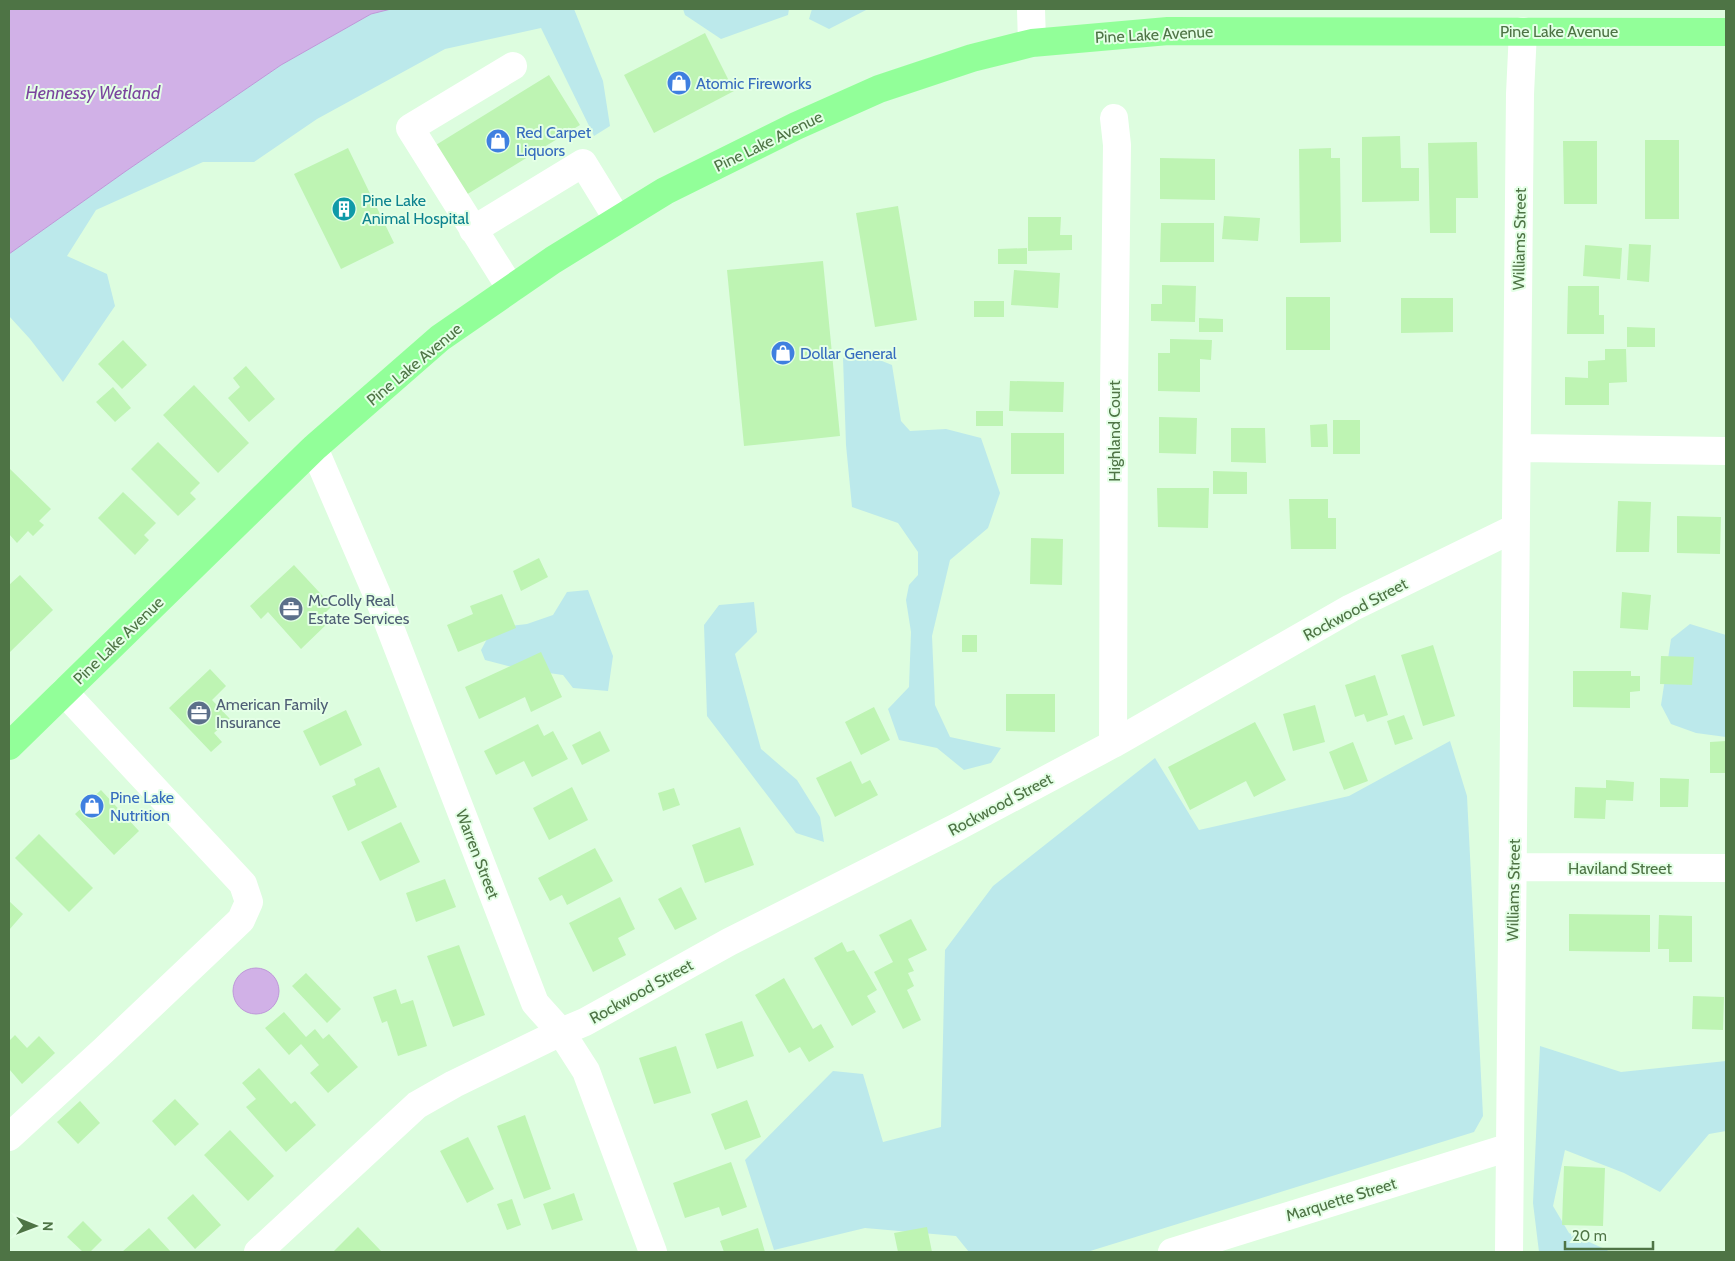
<svg xmlns="http://www.w3.org/2000/svg" width="1735" height="1261" viewBox="0 0 1735 1261" font-family="Cabin,sans-serif">
  <style>
    .green { fill: #bce9eb }
    .water { fill: #d1b1e7; stroke: #be97d9 }
    .building { fill: #bef4b3 }
    .lines { fill: none; stroke-linecap: round; stroke-linejoin: round }
    .minor { stroke: #fff; stroke-width: 28 }
    .major { stroke: #92ff99; stroke-width: 28 }
    .labels { text-anchor: middle; stroke-width: 4; stroke-linejoin: round; paint-order: stroke }
    .street-label { font-size: 16px; fill: #4e7445; stroke: #e4ffe6 }
    .shop-label { font-size: 16px; fill: #366cbe; stroke: #e4ffe6; text-anchor: start }
    .culture-label { font-size: 16px; fill: #0d838f; stroke: #e4ffe6; text-anchor: start }
    .service-label { font-size: 16px; fill: #4e5e75; stroke: #e4ffe6; text-anchor: start }
    .water-label { font-size: 18px; font-style: italic; fill: #7b459e; stroke: #e4ffe6 }
  </style>
  <rect width="100%" height="100%" fill="#ddfddf"/>
  <!-- green -->
  <path class="green" d="M 391,9 L 574,9 L 603,81 L 610,126 L 594,136 L 541,28 L 445,49 L 317,119 L 254,162 L 203,162 L 96,210 L 67,256 L 107,274 L 115,306 L 63,382 L 30,339 L 9,316 L 9,254 L 126,171 L 281,65 L 371,14 Z
    M 683,9 L 789,9 L 788,15 L 721,39 L 685,15 Z
    M 812,9 L 868,9 L 829,29 L 809,19 Z
    M 862,353 L 892,365 L 901,421 L 910,431 L 946,429 L 981,438 L 1000,493 L 988,528 L 950,560 L 932,636 L 935,705 L 950,737 L 1001,748 L 991,763 L 964,770 L 937,748 L 899,740 L 888,709 L 909,687 L 911,632 L 906,600 L 909,585 L 918,575 L 918,552 L 898,523 L 852,507 L 846,445 L 843,358 Z
    M 588,590 L 613,656 L 608,691 L 573,688 L 563,675 L 520,669 L 485,660 L 481,650 L 493,628 L 527,624 L 553,615 L 567,592 Z
    M 754,602 L 757,632 L 735,654 L 761,749 L 797,780 L 820,817 L 824,842 L 796,833 L 707,716 L 704,625 L 719,605 Z
    M 1690,624 L 1726,635 L 1726,737 L 1696,733 L 1671,724 L 1661,705 L 1671,639 Z
    M 1450,741 L 1467,796 L 1483,1116 L 1474,1132 L 1087,1252 L 969,1252 L 956,1236 L 865,1228 L 774,1250 L 745,1160 L 833,1071 L 863,1074 L 883,1142 L 941,1127 L 945,950 L 993,886 L 1155,758 L 1199,830 L 1349,796 Z
    M 1540,1046 L 1621,1072 L 1726,1061 L 1726,1131 L 1709,1134 L 1660,1192 L 1624,1173 L 1565,1150 L 1553,1206 L 1569,1233 L 1607,1250 L 1609,1252 L 1539,1252 L 1533,1203 Z"/>
  <!-- water -->
  <path class="water" d="M 9,9 L 391,9 L 371,14 L 281,65 L 126,171 L 9,254 Z
    M233 991a23 23 0 1 1 46 0a23 23 0 1 1-46 0Z"/>
  <!-- building -->
  <path class="building" d="M 705,33 L 734,91 L 654,133 L 624,75 Z
    M 549,75 L 580,125 L 461,198 L 431,148 Z
    M 1400,136 L 1401,168 L 1419,168 L 1419,201 L 1362,202 L 1362,137 Z
    M 1645,140 L 1679,140 L 1679,219 L 1645,219 Z
    M 1563,141 L 1597,141 L 1597,204 L 1564,204 Z
    M 1477,142 L 1478,198 L 1456,198 L 1456,233 L 1430,233 L 1428,143 Z
    M 348,148 L 394,243 L 341,269 L 294,174 Z
    M 1331,148 L 1331,158 L 1340,158 L 1341,242 L 1300,243 L 1299,149 Z
    M 1160,158 L 1215,159 L 1215,200 L 1160,199 Z
    M 898,206 L 917,320 L 875,327 L 856,213 Z
    M 1224,216 L 1260,218 L 1258,241 L 1222,239 Z
    M 1028,217 L 1061,217 L 1060,235 L 1072,235 L 1072,250 L 1028,251 Z
    M 1161,223 L 1214,223 L 1214,262 L 1160,262 Z
    M 1629,244 L 1651,245 L 1649,282 L 1627,280 Z
    M 1585,245 L 1622,248 L 1620,279 L 1583,276 Z
    M 1027,248 L 1027,264 L 998,264 L 998,249 Z
    M 823,261 L 840,436 L 744,446 L 727,270 Z
    M 1014,270 L 1060,273 L 1058,308 L 1011,305 Z
    M 1162,285 L 1196,286 L 1195,322 L 1151,321 L 1151,304 L 1162,304 Z
    M 1568,286 L 1599,286 L 1599,315 L 1604,315 L 1604,334 L 1567,334 Z
    M 1286,297 L 1330,297 L 1330,350 L 1286,350 Z
    M 1401,298 L 1453,298 L 1453,332 L 1401,333 Z
    M 974,301 L 1004,301 L 1004,317 L 974,317 Z
    M 1199,318 L 1223,319 L 1223,332 L 1199,332 Z
    M 1627,327 L 1655,328 L 1655,347 L 1627,347 Z
    M 1170,339 L 1212,340 L 1211,360 L 1200,359 L 1200,392 L 1158,391 L 1158,353 L 1170,353 Z
    M 123,340 L 147,365 L 122,389 L 98,364 Z
    M 1605,349 L 1626,349 L 1627,382 L 1609,383 L 1609,405 L 1565,405 L 1565,377 L 1588,378 L 1588,361 L 1605,360 Z
    M 246,366 L 275,399 L 249,422 L 228,398 L 240,387 L 233,378 Z
    M 1010,381 L 1064,382 L 1063,412 L 1009,411 Z
    M 194,385 L 249,443 L 218,473 L 163,415 Z
    M 113,387 L 131,408 L 115,422 L 96,402 Z
    M 976,411 L 1003,411 L 1003,426 L 976,426 Z
    M 1159,417 L 1197,418 L 1196,454 L 1159,453 Z
    M 1333,420 L 1360,420 L 1360,454 L 1333,454 Z
    M 1327,424 L 1328,447 L 1311,447 L 1310,425 Z
    M 1231,428 L 1265,428 L 1266,463 L 1231,462 Z
    M 1011,433 L 1064,433 L 1064,474 L 1011,474 Z
    M 158,442 L 200,483 L 190,493 L 196,499 L 178,516 L 131,469 Z
    M 9,468 L 51,509 L 39,521 L 44,525 L 33,536 L 28,531 L 17,543 L 9,534 Z
    M 1213,471 L 1247,472 L 1247,494 L 1213,494 Z
    M 1157,488 L 1209,488 L 1208,528 L 1158,527 Z
    M 123,492 L 156,523 L 144,535 L 149,540 L 135,555 L 98,518 Z
    M 1289,499 L 1328,499 L 1328,518 L 1336,518 L 1336,549 L 1291,549 Z
    M 1618,501 L 1651,502 L 1649,552 L 1616,552 Z
    M 1677,516 L 1721,517 L 1720,554 L 1677,553 Z
    M 1031,538 L 1063,539 L 1062,585 L 1030,584 Z
    M 539,558 L 548,577 L 521,591 L 513,571 Z
    M 294,565 L 332,606 L 323,615 L 329,622 L 301,649 L 268,612 L 261,619 L 250,606 Z
    M 20,575 L 53,610 L 9,653 L 9,585 Z
    M 1622,592 L 1651,595 L 1648,630 L 1620,628 Z
    M 502,594 L 516,628 L 458,652 L 447,625 L 473,614 L 470,606 Z
    M 962,635 L 977,635 L 977,652 L 962,652 Z
    M 1433,645 L 1455,716 L 1423,726 L 1401,655 Z
    M 541,652 L 562,697 L 531,712 L 525,697 L 479,719 L 465,687 Z
    M 1661,656 L 1694,657 L 1692,685 L 1660,684 Z
    M 210,669 L 226,686 L 212,700 L 230,719 L 214,733 L 222,742 L 211,752 L 169,708 Z
    M 1573,671 L 1631,671 L 1631,676 L 1640,676 L 1640,691 L 1630,692 L 1630,708 L 1573,707 Z
    M 1375,675 L 1388,715 L 1367,722 L 1364,714 L 1355,717 L 1345,685 Z
    M 1006,694 L 1055,694 L 1055,732 L 1006,731 Z
    M 1315,705 L 1325,742 L 1293,751 L 1283,714 Z
    M 874,707 L 890,740 L 861,755 L 845,722 Z
    M 346,710 L 362,745 L 320,766 L 303,731 Z
    M 1404,715 L 1413,739 L 1395,745 L 1387,721 Z
    M 1255,722 L 1286,780 L 1254,797 L 1246,781 L 1190,810 L 1168,767 Z
    M 538,724 L 544,736 L 553,731 L 568,759 L 532,777 L 524,761 L 496,775 L 484,751 Z
    M 600,731 L 610,751 L 582,765 L 572,745 Z
    M 1726,741 L 1726,773 L 1710,773 L 1710,742 Z
    M 1353,742 L 1368,781 L 1344,790 L 1329,752 Z
    M 851,761 L 862,784 L 870,780 L 878,795 L 835,817 L 816,778 Z
    M 379,767 L 397,807 L 348,831 L 332,796 L 356,785 L 354,779 Z
    M 1660,778 L 1689,779 L 1688,807 L 1660,807 Z
    M 1606,780 L 1634,782 L 1633,801 L 1606,800 L 1605,819 L 1574,818 L 1575,787 L 1606,788 Z
    M 572,787 L 588,820 L 549,840 L 533,808 Z
    M 674,788 L 680,805 L 663,811 L 658,793 Z
    M 101,790 L 139,831 L 114,855 L 75,814 Z
    M 401,822 L 420,862 L 380,881 L 361,842 Z
    M 740,827 L 754,865 L 705,883 L 692,845 Z
    M 39,834 L 93,888 L 69,912 L 15,858 Z
    M 595,848 L 613,881 L 567,905 L 562,895 L 550,901 L 538,878 Z
    M 445,879 L 456,907 L 416,922 L 406,893 Z
    M 681,887 L 697,919 L 675,930 L 658,899 Z
    M 620,897 L 635,929 L 618,938 L 626,955 L 593,972 L 569,923 Z
    M 9,901 L 23,914 L 9,930 Z
    M 1569,914 L 1650,915 L 1650,952 L 1569,951 Z
    M 1659,915 L 1692,916 L 1692,962 L 1669,962 L 1669,949 L 1658,949 Z
    M 911,919 L 927,950 L 908,959 L 914,971 L 908,973 L 914,986 L 907,990 L 921,1020 L 903,1029 L 874,972 L 893,962 L 879,935 Z
    M 842,942 L 847,952 L 854,950 L 877,990 L 867,996 L 876,1012 L 852,1026 L 814,958 Z
    M 459,945 L 485,1015 L 453,1027 L 427,956 Z
    M 306,973 L 341,1009 L 327,1023 L 292,986 Z
    M 784,978 L 813,1029 L 821,1024 L 834,1047 L 809,1062 L 800,1047 L 789,1053 L 755,995 Z
    M 396,989 L 401,1004 L 413,1000 L 427,1046 L 398,1056 L 387,1021 L 382,1023 L 373,997 Z
    M 1693,996 L 1724,997 L 1723,1030 L 1692,1029 Z
    M 284,1012 L 306,1037 L 315,1029 L 323,1039 L 329,1034 L 358,1067 L 328,1093 L 310,1073 L 319,1065 L 301,1044 L 289,1055 L 265,1028 Z
    M 742,1021 L 754,1056 L 717,1069 L 705,1034 Z
    M 15,1035 L 27,1048 L 39,1036 L 55,1053 L 22,1084 L 9,1069 L 9,1041 Z
    M 676,1046 L 691,1093 L 654,1104 L 639,1058 Z
    M 259,1068 L 291,1104 L 295,1101 L 316,1125 L 286,1152 L 246,1107 L 256,1099 L 242,1083 Z
    M 175,1099 L 199,1124 L 175,1146 L 152,1121 Z
    M 747,1100 L 761,1137 L 725,1150 L 711,1114 Z
    M 80,1101 L 100,1123 L 78,1144 L 57,1122 Z
    M 525,1115 L 551,1189 L 524,1199 L 497,1126 Z
    M 230,1130 L 274,1176 L 248,1201 L 204,1155 Z
    M 468,1137 L 494,1189 L 467,1203 L 440,1151 Z
    M 731,1162 L 747,1207 L 722,1216 L 719,1207 L 685,1218 L 673,1183 Z
    M 1564,1166 L 1605,1168 L 1603,1226 L 1562,1225 Z
    M 574,1193 L 583,1220 L 552,1230 L 543,1204 Z
    M 193,1194 L 221,1225 L 195,1249 L 167,1218 Z
    M 512,1199 L 521,1225 L 507,1230 L 497,1204 Z
    M 83,1221 L 102,1240 L 90,1252 L 83,1252 L 67,1237 Z
    M 358,1227 L 382,1252 L 333,1252 Z
    M 927,1227 L 932,1252 L 898,1252 L 894,1233 Z
    M 149,1228 L 171,1252 L 122,1252 Z
    M 758,1228 L 765,1252 L 724,1252 L 720,1241 Z"/>
  <g class="lines">
    <!-- minor -->
    <path class="minor" d="M 1031,9 L 1032,43
      M 473,230 L 583,163 L 618,220
      M 511,289 L 410,128 L 513,66
      M 314,448 L 379,599 L 535,1003 L 561,1032 L 586,1071 L 653,1252
      M 1517,448 L 1726,451
      M 1113,744 L 1114,393 L 1117,145 L 1114,118
      M 1514,867 L 1726,868
      M 9,1137 L 104,1050 L 241,920 L 249,902 L 243,884 L 64,692
      M 258,1252 L 417,1105 L 454,1084 L 561,1032 L 585,1022 L 729,942 L 955,828 L 1113,744 L 1351,608 L 1515,528
      M 1172,1252 L 1510,1147
      M 1509,1252 C 1513,866 1516,480 1520,94 L 1523,31"/>
    <!-- major -->
    <path class="major" d="M 9,746 L 314,448 L 440,338 L 553,260 L 665,191 L 796,126 L 879,89 L 972,58 L 1032,43 L 1168,31 L 1726,32"/>
  </g>
  <!-- icons -->
  <defs>
    <symbol id="shop-disc" viewBox="-11 -11 22 22"><circle r="9.5" fill="#3f7fe0" stroke="#e4ffe6"/><path d="M-5-2.5h2.3a2.7 3.5 0 0 1 5.4 0H5L5.5 6h-11ZM-1.5-2.5h3a1.5 2.3 0 0 0-3 0Z" fill="#fff"/></symbol>
    <symbol id="building-disc" viewBox="-11 -11 22 22"><circle r="9.5" fill="#0f9aa8" stroke="#e4ffe6"/><path d="M-4-6H4V6H1V3H-1V6H-4ZM-2.5-4.3h1.7v1.8h-1.7ZM.8-4.3h1.7v1.8H.8ZM-2.5-1h1.7V.8h-1.7ZM.8-1h1.7V.8H.8Z" fill="#fff"/></symbol>
    <symbol id="office-disc" viewBox="-11 -11 22 22"><circle r="9.5" fill="#5c6f8a" stroke="#e4ffe6"/><path d="M-6-3h4V-5.5h4V-3h4V5H-6ZM-1-4.5V-3h2v-1.5ZM-6 0V1H6V0Z" fill="#fff"/></symbol>
  </defs>
  <g fill-rule="evenodd">
    <use href="#shop-disc" x="665" y="69" width="28" height="28"/>
    <use href="#shop-disc" x="484" y="127" width="28" height="28"/>
    <use href="#building-disc" x="330" y="195" width="28" height="28"/>
    <use href="#shop-disc" x="769" y="339" width="28" height="28"/>
    <use href="#office-disc" x="277" y="595" width="28" height="28"/>
    <use href="#office-disc" x="185" y="699" width="28" height="28"/>
    <use href="#shop-disc" x="78" y="792" width="28" height="28"/>
  </g>
  <g class="labels">
    <!-- street labels -->
    <g class="street-label">
      <text x="1559" y="37">Pine Lake Avenue</text>
      <text transform="translate(1154 34) rotate(-3)" y="6">Pine Lake Avenue</text>
      <text transform="translate(768 141) rotate(-26)" y="6">Pine Lake Avenue</text>
      <text transform="translate(1519 239) rotate(-89)" y="6">Williams Street</text>
      <text transform="translate(414 364) rotate(-40)" y="6">Pine Lake Avenue</text>
      <text transform="translate(1114 431) rotate(-90)" y="6">Highland Court</text>
      <text transform="translate(1355 609) rotate(-28)" y="6">Rockwood Street</text>
      <text transform="translate(118 640) rotate(-44)" y="6">Pine Lake Avenue</text>
      <text transform="translate(1000 804) rotate(-28)" y="6">Rockwood Street</text>
      <text transform="translate(478 854) rotate(69)" y="6">Warren Street</text>
      <text x="1620" y="874">Haviland Street</text>
      <text transform="translate(1513 890) rotate(-89)" y="6">Williams Street</text>
      <text transform="translate(641 991) rotate(-29)" y="6">Rockwood Street</text>
      <text transform="translate(1341 1199) rotate(-17)" y="6">Marquette Street</text>
    </g>
    <!-- shop labels -->
    <g class="shop-label">
      <text x="696" y="89">Atomic Fireworks</text>
      <text x="516" y="138">Red Carpet<tspan x="516" dy="18">Liquors</tspan></text>
      <text x="800" y="359">Dollar General</text>
      <text x="110" y="803">Pine Lake<tspan x="110" dy="18">Nutrition</tspan></text>
    </g>
    <!-- culture labels -->
    <g class="culture-label">
      <text x="362" y="206">Pine Lake<tspan x="362" dy="18">Animal Hospital</tspan></text>
    </g>
    <!-- service labels -->
    <g class="service-label">
      <text x="308" y="606">McColly Real<tspan x="308" dy="18">Estate Services</tspan></text>
      <text x="216" y="710">American Family<tspan x="216" dy="18">Insurance</tspan></text>
    </g>
    <!-- water labels -->
    <g class="water-label">
      <text x="93" y="99">Hennessy Wetland</text>
    </g>
  </g>
  <!-- border -->
  <rect width="1735" height="1261" fill="none" stroke="#4e7445" stroke-width="20"/>
  <!-- north arrow -->
  <g transform="translate(35 1226) rotate(91)" stroke="#e4ffe6" stroke-width="4" paint-order="stroke">
  <path d="M0-4L9 19L0 12L-9 19Z" fill="#4e7445"/>
  <text y="-8" font-size="14" font-weight="bold" text-anchor="middle" fill="#4e7445">N</text>
  </g>
  <!-- scale -->
  <path d="M1565 1241v8h88v-8" fill="none" stroke="#4e7445" stroke-width="2.5"/>
  <text x="1572" y="1241" font-size="15" fill="#4e7445" stroke="#e4ffe6" stroke-width="4" paint-order="stroke">20 m</text>
</svg>
